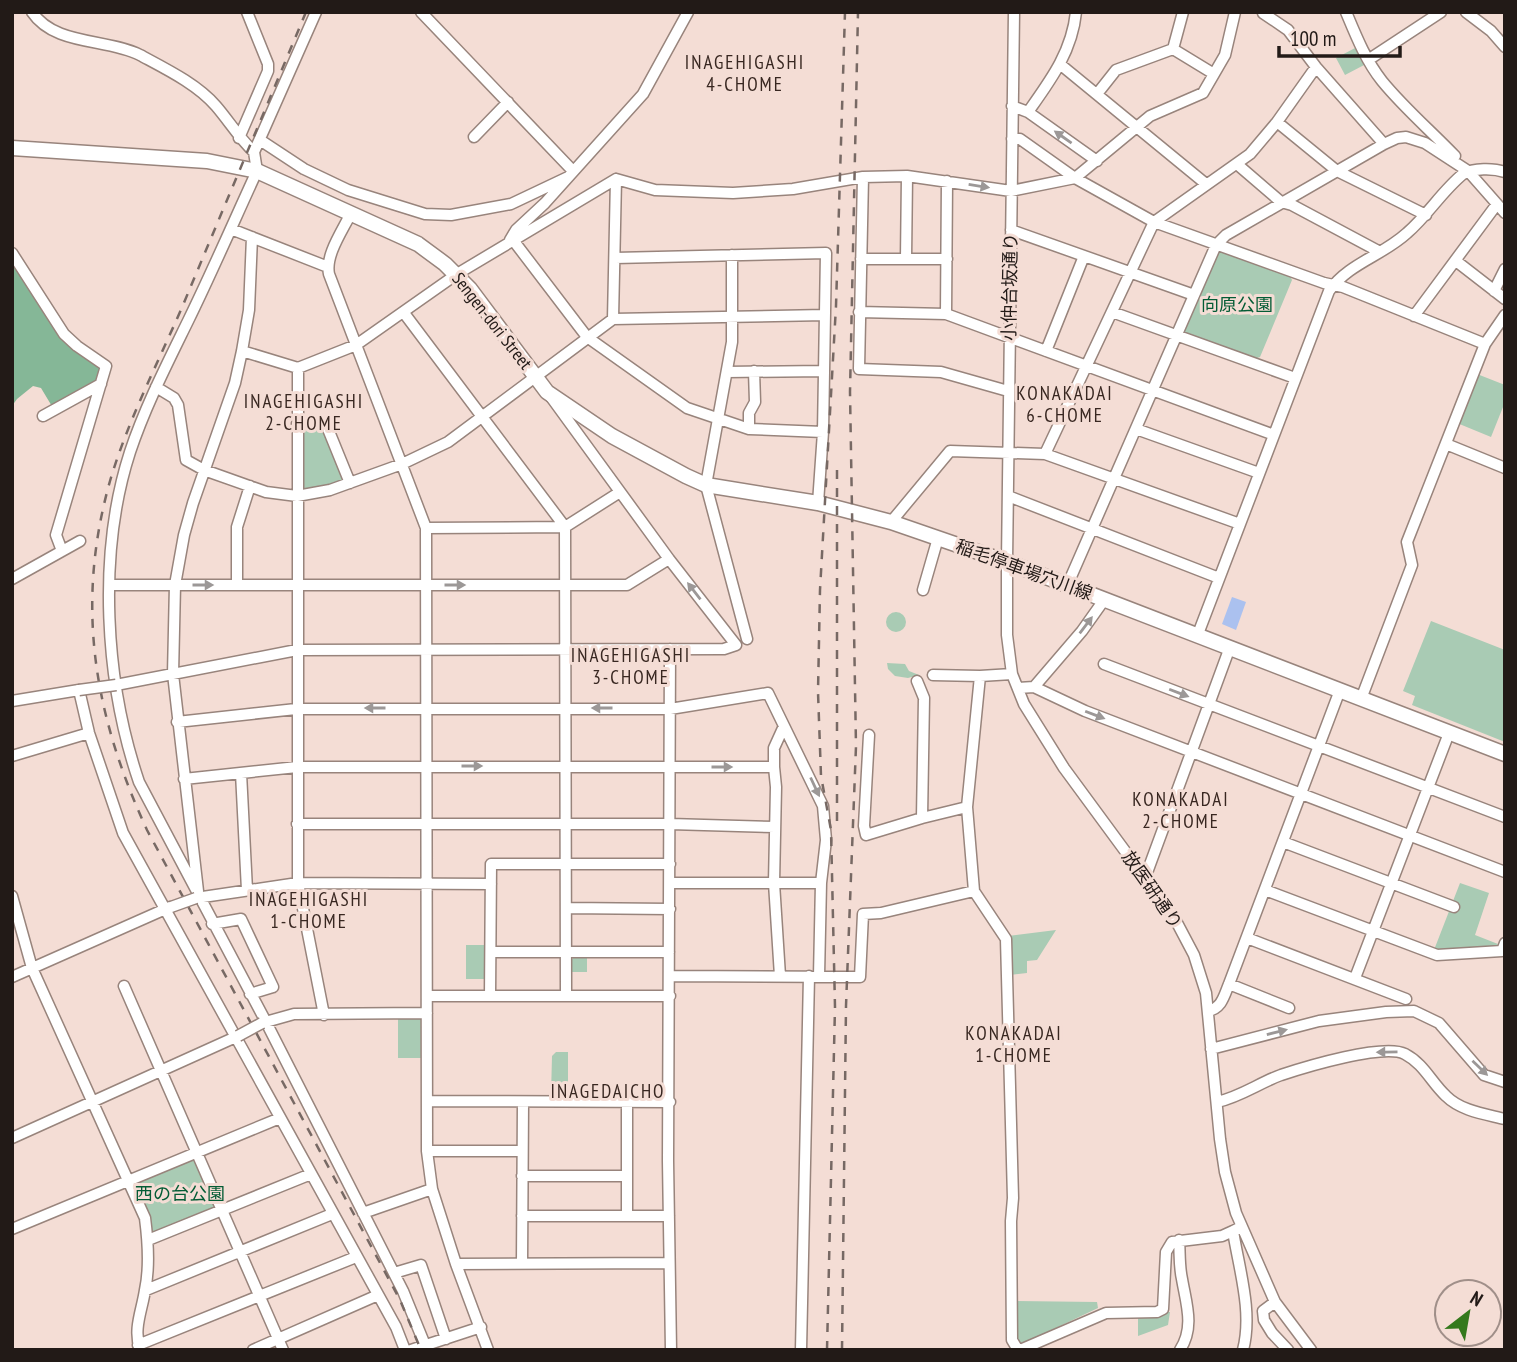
<svg xmlns="http://www.w3.org/2000/svg" width="1517" height="1362" viewBox="0 0 1517 1362" font-family="'PT Sans Narrow','Noto Sans JP',sans-serif">
  <style>
    .green { fill: #a9cbb4 }
    .forest { fill: #85b797 }
    .water { fill: #abc1ef }
    .lines { fill: none; stroke-linecap: round; stroke-linejoin: round }
    .minor-casing { stroke: #98847c; stroke-width: 13 }
    .major-casing { stroke: #98847c; stroke-width: 17 }
    .minor { stroke: #fff; stroke-width: 10 }
    .major { stroke: #fff; stroke-width: 14 }
    .rail { stroke: #776964; stroke-width: 2.5; stroke-dasharray: 9 9; stroke-linecap: butt }
    .minor-bridge-casing { stroke: #98847c; stroke-width: 13; stroke-linecap: butt }
    .minor-bridge { stroke: #fff; stroke-width: 10 }
    .oneway { fill: #9c9897 }
    .labels { text-anchor: middle; stroke-width: 6; stroke-linejoin: round; paint-order: stroke }
    .street-label { font-size: 18px; fill: #221a17; stroke: #f4ddd5 }
    .park-label { font-size: 18px; fill: #045c35; stroke: #f4ddd5 }
    .neighbourhood-label { font-size: 19px; letter-spacing: 2px; fill: #382721; stroke: #f4ddd5 }
  </style>
  <rect width="100%" height="100%" fill="#f4ddd5"/>
  <!-- green -->
  <path class="green" d="M 1357,47 L 1366,64 L 1345,75 L 1336,58 Z
    M 1222,251 L 1290,276 L 1292,280 L 1260,357 L 1254,359 L 1185,334 L 1182,329 L 1216,253 Z
    M 1477,374 L 1505,385 L 1505,402 L 1491,437 L 1457,423 Z
    M 323,427 L 346,478 L 343,482 L 305,492 L 300,490 L 302,428 Z
    M886 622a10 10 0 1 1 20 0a10 10 0 1 1-20 0Z
    M 1431,621 L 1505,650 L 1505,742 L 1412,705 L 1415,696 L 1403,691 Z
    M 887,663 L 905,664 L 909,671 L 919,675 L 908,678 L 895,676 L 888,669 Z
    M 1460,883 L 1489,893 L 1475,935 L 1498,944 L 1494,949 L 1434,950 Z
    M 1056,930 L 1037,960 L 1027,961 L 1027,973 L 1010,975 L 1008,936 Z
    M 466,945 L 486,945 L 487,979 L 466,979 Z
    M 577,955 L 587,955 L 587,972 L 572,972 L 571,960 Z
    M 398,1018 L 422,1019 L 421,1058 L 398,1058 Z
    M 556,1052 L 568,1052 L 568,1099 L 555,1099 L 551,1095 L 552,1056 Z
    M 193,1158 L 198,1160 L 216,1209 L 155,1235 L 151,1232 L 137,1185 L 139,1181 Z
    M 1014,1301 L 1097,1302 L 1098,1308 L 1020,1345 L 1015,1341 Z
    M 1170,1312 L 1168,1325 L 1138,1336 L 1138,1314 Z"/>
  <!-- forest -->
  <path class="forest" d="M 12,257 L 35,295 L 98,365 L 101,372 L 97,381 L 53,408 L 41,388 L 33,386 L 17,399 L 12,406 Z"/>
  <!-- water -->
  <path class="water" d="M 1232,597 L 1246,602 L 1236,630 L 1222,624 Z"/>
  <g class="lines">
    <defs>
      <path id="minor" d="M 32,12 C 55,46 106,38 140,55 C 166,69 197,84 216,106 C 229,121 239,138 254,152
        M 316,12 L 254,152 L 257,171 C 234,221 212,272 188,321 C 167,364 145,407 130,452 C 97,554 105,682 139,782 L 266,1022 L 403,1291 L 427,1350
        M 421,12 L 573,171
        M 1014,12 L 1007,562 L 1007,635 L 1012,674 L 1024,704 L 1064,768 L 1175,919 L 1194,955 L 1206,993 L 1220,1139 L 1225,1172 L 1236,1213 L 1275,1302 L 1311,1350
        M 1183,12 L 1173,49 L 1214,74
        M 1346,12 C 1356,36 1366,61 1382,81 C 1404,108 1431,131 1455,156
        M 1466,12 L 1491,31 L 1505,47
        M 1263,13 L 1288,30 L 1316,67 L 1384,144
        M 1368,60 L 1441,12
        M 1061,65 L 1206,184
        M 1097,94 L 1116,70 L 1173,49
        M 1012,106 L 1028,112 C 1050,81 1072,52 1076,12
        M 1028,112 L 1097,161
        M 1277,122 L 1337,171 L 1426,215
        M 474,137 L 508,102
        M 239,138 L 268,71 L 268,64 L 247,12
        M 1012,139 L 1020,139 L 1075,178 L 1154,222 L 1324,283 L 1343,287 L 1485,344
        M 260,140 L 304,169 L 348,190 L 425,214 L 451,215 L 511,204 L 568,177
        M 1238,165 L 1281,202 L 1292,205 L 1380,252
        M 863,177 L 859,369 L 941,372 L 1008,391
        M 351,213 C 343,230 325,255 329,274 L 426,528 L 427,1151 L 432,1189 L 456,1264 L 488,1350
        M 231,229 L 328,267
        M 1011,230 L 1194,295
        M 510,240 L 516,230 L 545,203 L 643,94 L 688,12
        M 513,240 L 587,337 L 687,408 L 749,429 L 823,432
        M 12,253 L 64,334 L 77,346 L 106,366 L 56,535 L 62,551
        M 732,255 L 732,342 L 706,485 L 747,639
        M 615,258 L 826,253 L 823,432 L 818,503
        M 861,259 L 947,259
        M 906,259 L 907,176
        M 1456,261 L 1505,299
        M 1494,291 L 1505,269
        M 859,312 L 946,314 L 1274,435
        M 1112,312 L 1295,378
        M 404,313 L 565,527 L 566,996
        M 946,314 L 947,181
        M 1414,316 L 1497,204
        M 613,319 L 616,179
        M 242,351 L 298,368 L 356,345 L 457,274 L 616,179 L 655,190 L 733,193 L 793,189 L 863,177 L 907,176 L 1011,191 L 1075,178 L 1150,116 L 1203,93 L 1225,55 L 1235,12
        M 1046,351 L 1084,256
        M 298,368 L 298,883 L 324,1015
        M 727,372 L 824,371
        M 156,387 L 174,398 L 178,405 L 186,460 L 204,470 L 266,492 L 297,496 L 330,490 L 402,464 L 448,442 L 613,319 L 825,315
        M 43,416 L 101,384
        M 297,424 L 326,424 L 350,483
        M 749,429 L 749,413 L 755,402 L 754,371
        M 1136,429 L 1259,473
        M 1446,444 L 1505,468
        M 1045,454 L 1154,222 L 1250,154 L 1277,122 L 1316,67
        M 1008,496 L 1219,578
        M 891,522 L 950,451 L 1045,454 L 1240,524
        M 426,528 L 565,527 L 620,492
        M 12,579 L 80,541
        M 111,585 L 627,585 L 669,559
        M 237,585 L 237,527 L 250,486
        M 1067,586 L 1216,245 L 1226,235 L 1384,144 L 1397,138 L 1406,137 L 1425,143 L 1468,171 L 1505,213
        M 923,590 L 938,538
        M 1198,634 L 1329,291 C 1349,263 1382,256 1407,233 C 1428,215 1442,191 1463,174 C 1474,168 1493,168 1505,172
        M 670,649 L 668,1161 L 671,1350
        M 1104,664 L 1505,817
        M 933,675 L 980,676 L 1012,674
        M 917,681 L 924,698 L 922,818 L 967,807
        M 116,685 L 297,650 L 724,649 L 736,645 L 669,559 L 551,397
        M 1034,687 L 1082,631 L 1104,600
        M 1018,688 L 1034,687 L 1085,711 L 1505,872
        M 1361,699 L 1412,565 L 1407,542 L 1485,344 L 1505,315
        M 12,701 L 79,690 L 89,733 L 123,833 L 396,1327 L 405,1350
        M 177,722 L 296,709 L 670,709 L 768,693 L 823,806 L 826,840 L 821,883 L 819,976
        M 869,735 L 864,826 L 866,835 L 922,818
        M 12,756 L 89,733
        M 241,773 L 247,890
        M 184,779 L 297,767 L 774,767
        M 297,824 L 670,824 L 775,827
        M 1283,842 L 1454,907
        M 1145,878 L 1230,647
        M 670,883 L 821,883
        M 1265,890 L 1437,955 L 1502,951 L 1505,943
        M 198,891 L 173,674 L 175,585 L 184,535 L 193,503 L 235,383 L 242,351 L 249,310 L 252,237
        M 974,891 L 1006,939 L 1013,1198 L 1011,1221 L 1012,1340 L 1018,1350
        M 12,896 L 32,968 L 145,1218 C 148,1241 150,1267 145,1290 C 142,1311 133,1328 140,1350
        M 196,898 L 298,883 L 491,884
        M 566,908 L 670,909
        M 212,924 L 241,919 L 273,987 L 250,994
        M 1247,938 L 1406,999
        M 491,952 L 669,952
        M 670,976 L 860,977 L 863,914 L 881,913 L 974,891 L 967,807 L 980,676
        M 780,976 L 774,883 L 776,787 L 774,767 L 774,748 L 784,726
        M 12,977 L 170,907
        M 1355,978 L 1449,733
        M 1229,984 L 1289,1008
        M 124,986 L 283,1350
        M 427,996 L 670,996
        M 490,996 L 491,864 L 670,864
        M 1208,1011 C 1222,1008 1224,996 1229,984 L 1340,690
        M 262,1023 L 294,1014 L 427,1013
        M 1211,1049 L 1319,1021 L 1386,1012 L 1414,1011 L 1439,1023 L 1484,1075 L 1505,1082
        M 427,1101 L 670,1102
        M 627,1102 L 627,1216
        M 1217,1102 C 1240,1097 1259,1083 1281,1075 C 1305,1067 1384,1043 1405,1054 C 1424,1064 1431,1082 1446,1096 C 1461,1111 1485,1114 1505,1119
        M 12,1138 L 238,1036
        M 427,1151 L 522,1151
        M 522,1176 L 627,1176
        M 363,1213 L 432,1189
        M 522,1216 L 669,1216
        M 1239,1228 L 1233,1231 C 1239,1269 1253,1312 1243,1350
        M 12,1229 L 280,1118
        M 148,1240 L 311,1174
        M 1179,1240 C 1180,1253 1179,1266 1182,1279 C 1186,1303 1195,1327 1180,1350
        M 522,1263 L 523,1102
        M 456,1264 L 669,1263
        M 394,1273 L 421,1265 L 446,1339
        M 146,1290 L 332,1214
        M 1275,1302 L 1263,1311 L 1264,1320 L 1272,1333 L 1288,1350
        M 138,1345 L 356,1257
        M 253,1350 L 378,1295
        M 411,1350 L 481,1327
        M 801,1350 L 809,976
        M 1020,1350 L 1106,1313 L 1157,1312 L 1163,1309 L 1166,1252 L 1172,1242 L 1222,1236 L 1233,1231"/>
      <path id="major" d="M 12,148 L 207,161 L 257,171 L 418,244 L 445,264 L 470,289 L 547,392 L 612,436 L 686,476 L 706,485 L 818,503 L 891,522 L 1007,562 L 1505,754"/>
    </defs>
    <!-- minor casing -->
    <use href="#minor" class="minor-casing"/>
    <!-- major casing -->
    <use href="#major" class="major-casing"/>
    <!-- minor -->
    <use href="#minor" class="minor"/>
    <!-- major -->
    <use href="#major" class="major"/>
    <!-- rail -->
    <path class="rail" d="M 306,12 C 265,110 224,207 183,305 C 158,363 128,420 110,481 C 75,605 94,715 147,830 L 400,1300 L 421,1350
      M 837,821 L 837,467
      M 827,1350 L 835,1007 L 831,830 L 821,776 L 818,692 L 820,590 L 836,306 L 845,12
      M 842,1350 L 846,1006 L 856,746 L 850,392 L 858,12"/>
    <defs>
      <path id="minor-bridge" d="M 79,690 L 116,685
        M 171,907 L 196,898
        M 238,1036 L 262,1023"/>
    </defs>
    <!-- minor-bridge casing -->
    <use href="#minor-bridge" class="minor-bridge-casing"/>
    <!-- minor-bridge -->
    <use href="#minor-bridge" class="minor-bridge"/>
  </g>
  <!-- one-way arrows -->
  <defs><path id="oneway-solid" d="M-6-.8H1V-3.2L6.5 0L1 3.2V.8H-6Z" transform="scale(1.75)"/></defs>
  <g class="oneway">
    <use href="#oneway-solid" transform="translate(1063 137) rotate(-145)"/>
    <use href="#oneway-solid" transform="translate(979 186) rotate(9)"/>
    <use href="#oneway-solid" transform="translate(203 585)"/>
    <use href="#oneway-solid" transform="translate(455 585)"/>
    <use href="#oneway-solid" transform="translate(694 591) rotate(-128)"/>
    <use href="#oneway-solid" transform="translate(1086 625) rotate(-53)"/>
    <use href="#oneway-solid" transform="translate(1179 693) rotate(21)"/>
    <use href="#oneway-solid" transform="translate(375 708) rotate(180)"/>
    <use href="#oneway-solid" transform="translate(602 708) rotate(-180)"/>
    <use href="#oneway-solid" transform="translate(1095 715) rotate(21)"/>
    <use href="#oneway-solid" transform="translate(472 766)"/>
    <use href="#oneway-solid" transform="translate(722 767)"/>
    <use href="#oneway-solid" transform="translate(815 787) rotate(65)"/>
    <use href="#oneway-solid" transform="translate(1277 1032) rotate(-14)"/>
    <use href="#oneway-solid" transform="translate(1387 1052) rotate(179)"/>
    <use href="#oneway-solid" transform="translate(1480 1068) rotate(44)"/>
  </g>
  <g class="labels">
    <!-- street labels -->
    <g class="street-label">
      <text transform="translate(1010 287) rotate(-89)" y="6">小仲台坂通り</text>
      <text transform="translate(492 321) rotate(52)" y="6">Sengen-dori Street</text>
      <text transform="translate(1024 570) rotate(20)" y="6">稲毛停車場穴川線</text>
      <text transform="translate(1152 890) rotate(55)" y="6">放医研通り</text>
    </g>
    <!-- park labels -->
    <g class="park-label">
      <text x="1237" y="311">向原公園</text>
      <text x="180" y="1200">西の台公園</text>
    </g>
    <!-- neighbourhood labels -->
    <g class="neighbourhood-label">
      <text x="745" y="69">INAGEHIGASHI<tspan x="745" dy="22">4-CHOME</tspan></text>
      <text x="1065" y="400">KONAKADAI<tspan x="1065" dy="22">6-CHOME</tspan></text>
      <text x="304" y="408">INAGEHIGASHI<tspan x="304" dy="22">2-CHOME</tspan></text>
      <text x="631" y="662">INAGEHIGASHI<tspan x="631" dy="22">3-CHOME</tspan></text>
      <text x="1181" y="806">KONAKADAI<tspan x="1181" dy="22">2-CHOME</tspan></text>
      <text x="309" y="906">INAGEHIGASHI<tspan x="309" dy="22">1-CHOME</tspan></text>
      <text x="1014" y="1040">KONAKADAI<tspan x="1014" dy="22">1-CHOME</tspan></text>
      <text x="608" y="1098">INAGEDAICHO</text>
    </g>
  </g>
  <!-- border -->
  <rect width="1517" height="1362" fill="none" stroke="#221a17" stroke-width="28"/>
  <!-- north arrow -->
  <g transform="translate(1468 1313) rotate(31)"><circle r="33" fill="#f4ddd5" stroke="#a08f89" stroke-width="2"/>
  <path d="M0-5L12 26L0 18L-12 26Z" fill="#34791c"/>
  <text y="-10" font-size="19" font-weight="bold" text-anchor="middle" fill="#221a17">N</text>
  </g>
  <!-- scale -->
  <path d="M1279 46v10h121v-10" fill="none" stroke="#221a17" stroke-width="3.5"/>
  <text x="1290" y="46" font-size="21" fill="#221a17" stroke="#f4ddd5" stroke-width="5" paint-order="stroke">100 m</text>
</svg>
